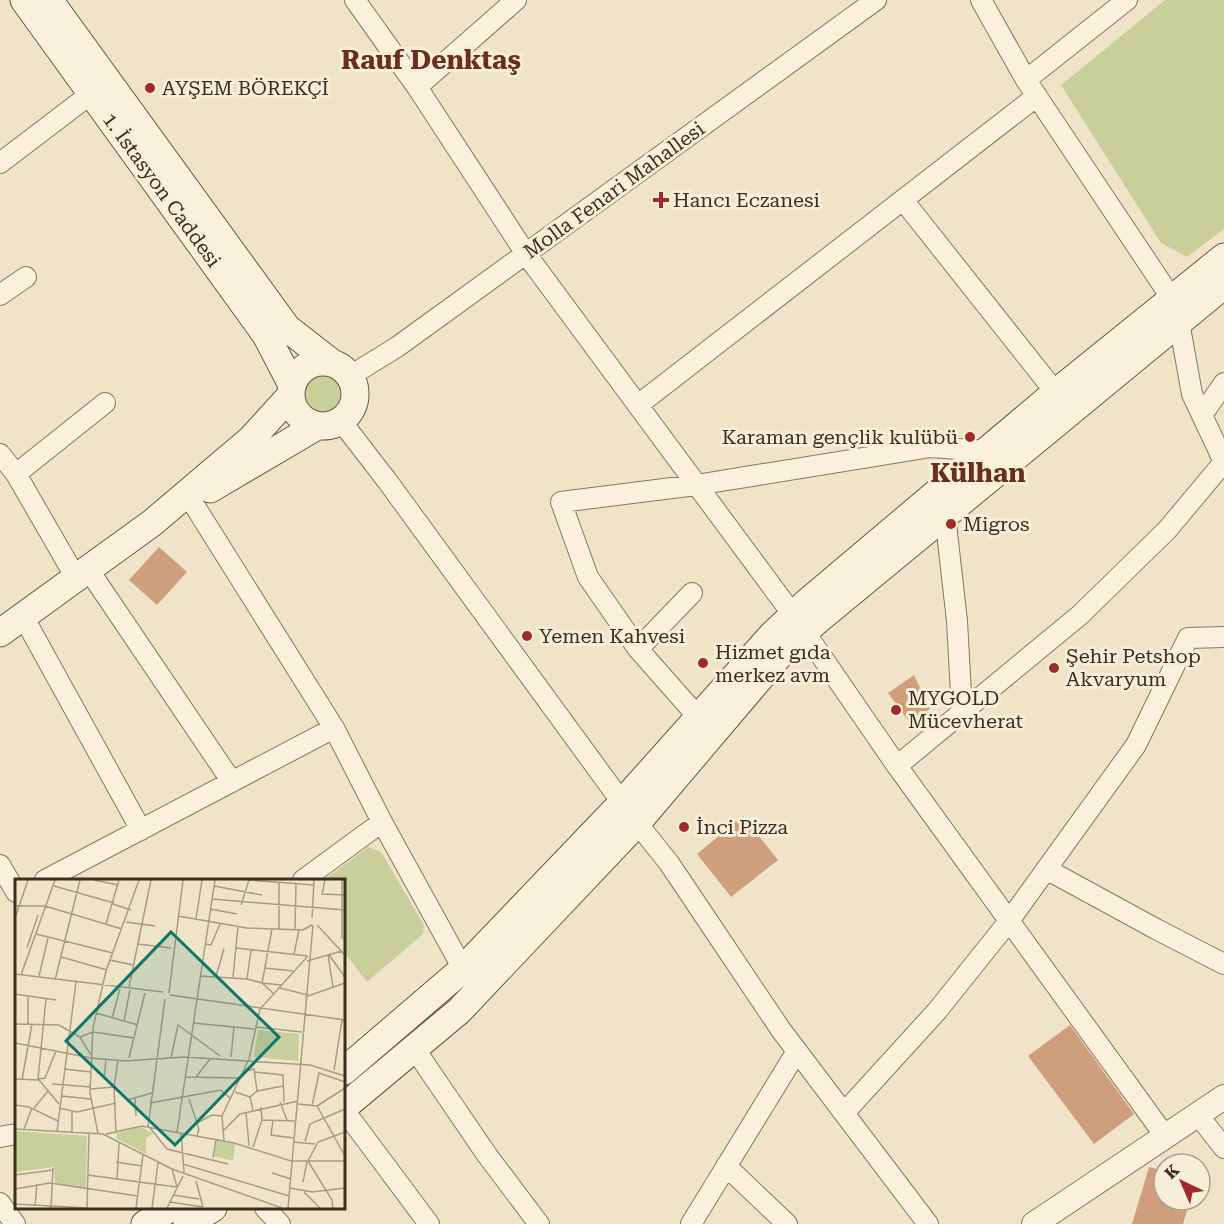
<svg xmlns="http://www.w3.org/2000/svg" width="1224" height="1224" viewBox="0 0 1224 1224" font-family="'Roboto Serif',serif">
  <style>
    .green { fill: #c9cf9b }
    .building { fill: #cf9f7d }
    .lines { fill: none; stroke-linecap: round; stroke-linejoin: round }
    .minor-casing { stroke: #8d765c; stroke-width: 22 }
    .tertiary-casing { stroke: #8d765c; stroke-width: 26 }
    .secondary-casing { stroke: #6f573f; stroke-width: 29 }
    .minor { stroke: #faf1dc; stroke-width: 20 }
    .tertiary { stroke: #faf1dc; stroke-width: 24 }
    .secondary { stroke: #faf1dc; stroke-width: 27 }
    .poi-dot { fill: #9e2a2b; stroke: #f7eed8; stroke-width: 2 }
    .labels { text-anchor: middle; stroke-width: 6; stroke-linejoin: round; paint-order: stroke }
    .poi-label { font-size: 20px; fill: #3d2e20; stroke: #f7eed8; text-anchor: start }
    .street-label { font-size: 20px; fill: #3d2e20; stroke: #f7eed8 }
    .district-label { font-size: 26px; font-weight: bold; fill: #6b2e1e; stroke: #f7eed8 }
    .inset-road { fill: none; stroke: #a89b85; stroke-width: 1.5 }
    .view { fill: #0f766e; fill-opacity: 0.15; stroke: #0f766e; stroke-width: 3 }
    .inset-edge { fill: none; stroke: #3d2e20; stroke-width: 3 }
  </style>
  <rect width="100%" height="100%" fill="#f0e4c8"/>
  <!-- green -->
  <path class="green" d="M 1165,0 L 1224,0 L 1224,229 L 1187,257 L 1161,243 L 1061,85 Z
    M300 394a21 21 0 1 1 42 0a21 21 0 1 1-42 0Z
    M 368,847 L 381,852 L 424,925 L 423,934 L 367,982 L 344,952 L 344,880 L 324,880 Z"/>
  <!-- building -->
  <path class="building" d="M 159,547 L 187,572 L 157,605 L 129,580 Z
    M 914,675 L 930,709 L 910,723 L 888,693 Z
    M 743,816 L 778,860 L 731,897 L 697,854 Z
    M 1070,1025 L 1134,1114 L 1094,1144 L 1028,1056 Z
    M 1149,1167 L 1164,1171 L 1164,1200 L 1190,1200 L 1183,1224 L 1132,1224 Z"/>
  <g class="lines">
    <defs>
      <path id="minor" d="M 355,0 L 417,87 L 526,254 L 793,615 L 897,766 L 1165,1136
        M 981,0 L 1026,80 L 1172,299 L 1179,322 L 1192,394 L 1224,462
        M 1026,80 L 1127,0
        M 417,87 L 516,0
        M 0,163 L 92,93
        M 903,200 L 1056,393
        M 0,295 L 26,277
        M 350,376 L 397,347 L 876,0
        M 638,405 L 1037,96
        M 1202,415 L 1224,383
        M 341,421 L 388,482 L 637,823 L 669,863 L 781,1030 L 928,1224
        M 0,454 L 16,474 L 76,578
        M 16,474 L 105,403
        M 191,500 L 334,728 L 382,822 L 463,969
        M 945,515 L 957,621 L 962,712
        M 88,569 L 232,782
        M 23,616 L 141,830
        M 638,649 L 692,593
        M 706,726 L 638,649 L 588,577 L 561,502 L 696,485 L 931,447 L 986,451
        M 897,766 L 1080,615 L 1167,530 L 1224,462
        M 0,865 L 16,892
        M 1046,869 L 1156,929 L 1224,964
        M 45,880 L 334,728
        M 303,880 L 382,822
        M 414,1048 L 487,1155 L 539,1224
        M 344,1110 L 429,1224
        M 844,1113 L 937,1011 L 1009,921 L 1136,745 L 1188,638 L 1224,637
        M 1198,1115 L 1224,1148
        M 0,1137 L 16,1134
        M 726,1166 L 787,1224
        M 0,1203 L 15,1224
        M 265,1208 L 280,1224
        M 691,1224 L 797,1051"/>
      <path id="tertiary" d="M 1034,1224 L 1224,1097"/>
      <path id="secondary" d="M 24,0 L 266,335 L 292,385
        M 49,0 L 287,328 L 332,363
        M291 394a32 32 0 1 1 64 0a32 32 0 1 1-64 0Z
        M 210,489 L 317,426
        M 0,633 L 152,523 L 251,439 L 291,395
        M 344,1071 L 463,969 L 622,803 L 773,634 L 806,603 L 1048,399 L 1224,257
        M 344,1107 L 459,1011 L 637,823 L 782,652 L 819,619 L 1224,285
        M 145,1224 L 170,1208
        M 187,1224 L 213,1208"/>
    </defs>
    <!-- minor casing -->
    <use href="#minor" class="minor-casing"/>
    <!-- tertiary casing -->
    <use href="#tertiary" class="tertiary-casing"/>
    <!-- secondary casing -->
    <use href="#secondary" class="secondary-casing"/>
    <!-- minor -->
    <use href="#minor" class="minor"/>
    <!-- tertiary -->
    <use href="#tertiary" class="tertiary"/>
    <!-- secondary -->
    <use href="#secondary" class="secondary"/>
  </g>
  <!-- markers -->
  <g class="poi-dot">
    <circle cx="150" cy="88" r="6"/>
    <path d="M658 191h6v6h6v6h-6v6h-6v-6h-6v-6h6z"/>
    <circle cx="970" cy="437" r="6"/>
    <circle cx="951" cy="524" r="6"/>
    <circle cx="527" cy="636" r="6"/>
    <circle cx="703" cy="663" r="6"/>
    <circle cx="1054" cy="668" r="6"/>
    <circle cx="896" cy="710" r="6"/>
    <circle cx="684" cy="827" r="6"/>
  </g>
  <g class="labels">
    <!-- poi labels -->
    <g class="poi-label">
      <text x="162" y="95">AYŞEM BÖREKÇİ</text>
      <text x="673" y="207">Hancı Eczanesi</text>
      <text x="958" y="444" text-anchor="end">Karaman gençlik kulübü</text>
      <text x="963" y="531">Migros</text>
      <text x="539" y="643">Yemen Kahvesi</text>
      <text x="715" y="659">Hizmet gıda<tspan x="715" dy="23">merkez avm</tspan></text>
      <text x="1066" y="663">Şehir Petshop<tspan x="1066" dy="23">Akvaryum</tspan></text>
      <text x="908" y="705">MYGOLD<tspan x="908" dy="23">Mücevherat</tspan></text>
      <text x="696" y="834">İnci Pizza</text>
    </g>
    <!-- street labels -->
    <g class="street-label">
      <text transform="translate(162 190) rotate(54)" y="7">1. İstasyon Caddesi</text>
      <text transform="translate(614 190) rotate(-36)" y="7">Molla Fenari Mahallesi</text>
    </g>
    <!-- district labels -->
    <g class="district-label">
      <text x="431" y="69">Rauf Denktaş</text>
      <text x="978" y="482">Külhan</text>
    </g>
  </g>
  <!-- overview -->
  <g transform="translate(15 879)">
    <rect width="330" height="330" fill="#f0e4c8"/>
    <path d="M 243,151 L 284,155 L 283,182 L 239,178 ZM 127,248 L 138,255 L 131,259 L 131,275 L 101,259 L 102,254 ZM 0,252 L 72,257 L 71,310 L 40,304 L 39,288 L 0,293 ZM 202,262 L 220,265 L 218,282 L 199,277 Z" fill="#c9cf9b"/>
    <path class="inset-road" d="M 79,1 L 103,6M 234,1 L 299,6M 310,1 L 307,15 L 330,16M 327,1 L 327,60M 39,7 L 99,24M 199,7 L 247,16M 197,20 L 330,31M 98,25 L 116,31M 226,26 L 234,1M 0,27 L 30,27 L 107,50M 195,30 L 222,35M 163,37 L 232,49 L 288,51 L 297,46M 0,39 L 13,1M 297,39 L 299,1M 181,40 L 187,1M 111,43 L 140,47M 91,45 L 104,1M 302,46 L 330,76M 257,50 L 247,104 L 266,106M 264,50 L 264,4M 280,51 L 281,5M 21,55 L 98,74M 123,65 L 156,69M 190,65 L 196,66 L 205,45M 12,69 L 23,36M 221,69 L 293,77M 279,75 L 284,51M 313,76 L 318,108M 314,76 L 330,98M 46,78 L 92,91M 95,81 L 118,86M 292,82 L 327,72M 250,89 L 278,92M 0,95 L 148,113M 6,96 L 40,1M 24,97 L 33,59M 185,97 L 232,100 L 247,104 L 259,115M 201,97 L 209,70M 218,98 L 223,47M 232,100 L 236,71M 40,101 L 65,1M 114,108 L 136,1M 265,109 L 293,116M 154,114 L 168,1M 0,115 L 41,121M 155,116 L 330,141M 13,117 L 13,145M 290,118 L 330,104M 31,120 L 23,200 L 30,199 L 41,172M 81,134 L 123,146M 97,139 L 105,110M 109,142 L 115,111M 178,144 L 239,150M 0,145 L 44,146 L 65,158 L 76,176M 240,148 L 287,153M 65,158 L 78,153 L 119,159M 0,164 L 76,179 L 110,182 L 169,178 L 295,186 L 330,197M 216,178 L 219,148M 114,179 L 130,114M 156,179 L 163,146 L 205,177M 49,190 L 76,193M 319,191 L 327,141M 227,193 L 239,190 L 242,212M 240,193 L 268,196 L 269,223M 170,198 L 225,199M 181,198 L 195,180M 89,199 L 91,181M 0,200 L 24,201 L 44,225M 7,201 L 17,145M 37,205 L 76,208M 76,210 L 99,208M 220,213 L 235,218 L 238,231M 46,217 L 76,220M 235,218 L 242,212 L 268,207M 120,219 L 121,237M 174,220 L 184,250 L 182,257M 112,221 L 137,214M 265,223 L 272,241M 135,224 L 206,211 L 216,220M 283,225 L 302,227 L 330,277M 0,226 L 14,228 L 43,242M 297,227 L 304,194 L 330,203M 302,227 L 330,209M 19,229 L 33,212M 44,229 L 62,233 L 101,224M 231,233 L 234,267M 247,241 L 281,242M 258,241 L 256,256 L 279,259M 182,244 L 197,236 L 207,237M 133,248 L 150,120M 135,249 L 152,270 L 213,285M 0,250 L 88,255 L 157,290 L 267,329M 9,250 L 17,229M 208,252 L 225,235 L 283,222M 42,253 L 61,103M 57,253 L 57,233M 162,253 L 200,1M 83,254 L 75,214 L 78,149 L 91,92 L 124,1M 101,254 L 99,208 L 103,181M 166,254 L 169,293M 91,255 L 127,247 L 219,264 L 276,282 L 330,282M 209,262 L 207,237 L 234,180 L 245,130 L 292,78M 290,262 L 295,245 L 330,230M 278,263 L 300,265M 238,268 L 247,241 L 246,228M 198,279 L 201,261M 293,282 L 317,321 L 318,329M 293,282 L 303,263 L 330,253M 101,283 L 127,287M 168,285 L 274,317M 157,290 L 162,308M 257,294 L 276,300M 0,296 L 38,291M 73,296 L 161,308M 102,300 L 104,264M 181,302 L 188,328M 288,303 L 292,283M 275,309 L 297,313 L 330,309M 0,310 L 35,304 L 123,317M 289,313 L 305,329M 158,316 L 184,320M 155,323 L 188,328M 0,325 L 72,329M 20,327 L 22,305M 36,329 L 38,289M 72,329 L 74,255M 121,329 L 128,276M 137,329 L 143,284M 152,329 L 168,297M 273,329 L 298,46"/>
    <path class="view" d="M 156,53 L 264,158 L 160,266 L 51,162 Z"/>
    <rect width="330" height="330" class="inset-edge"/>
  </g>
  <!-- north arrow -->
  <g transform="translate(1182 1182) rotate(316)"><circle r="28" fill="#f7eed8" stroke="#ada18e" stroke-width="1.5"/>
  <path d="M0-4.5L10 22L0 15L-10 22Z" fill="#9e2a2b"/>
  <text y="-9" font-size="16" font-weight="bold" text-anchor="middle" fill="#3d2e20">K</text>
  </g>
</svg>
